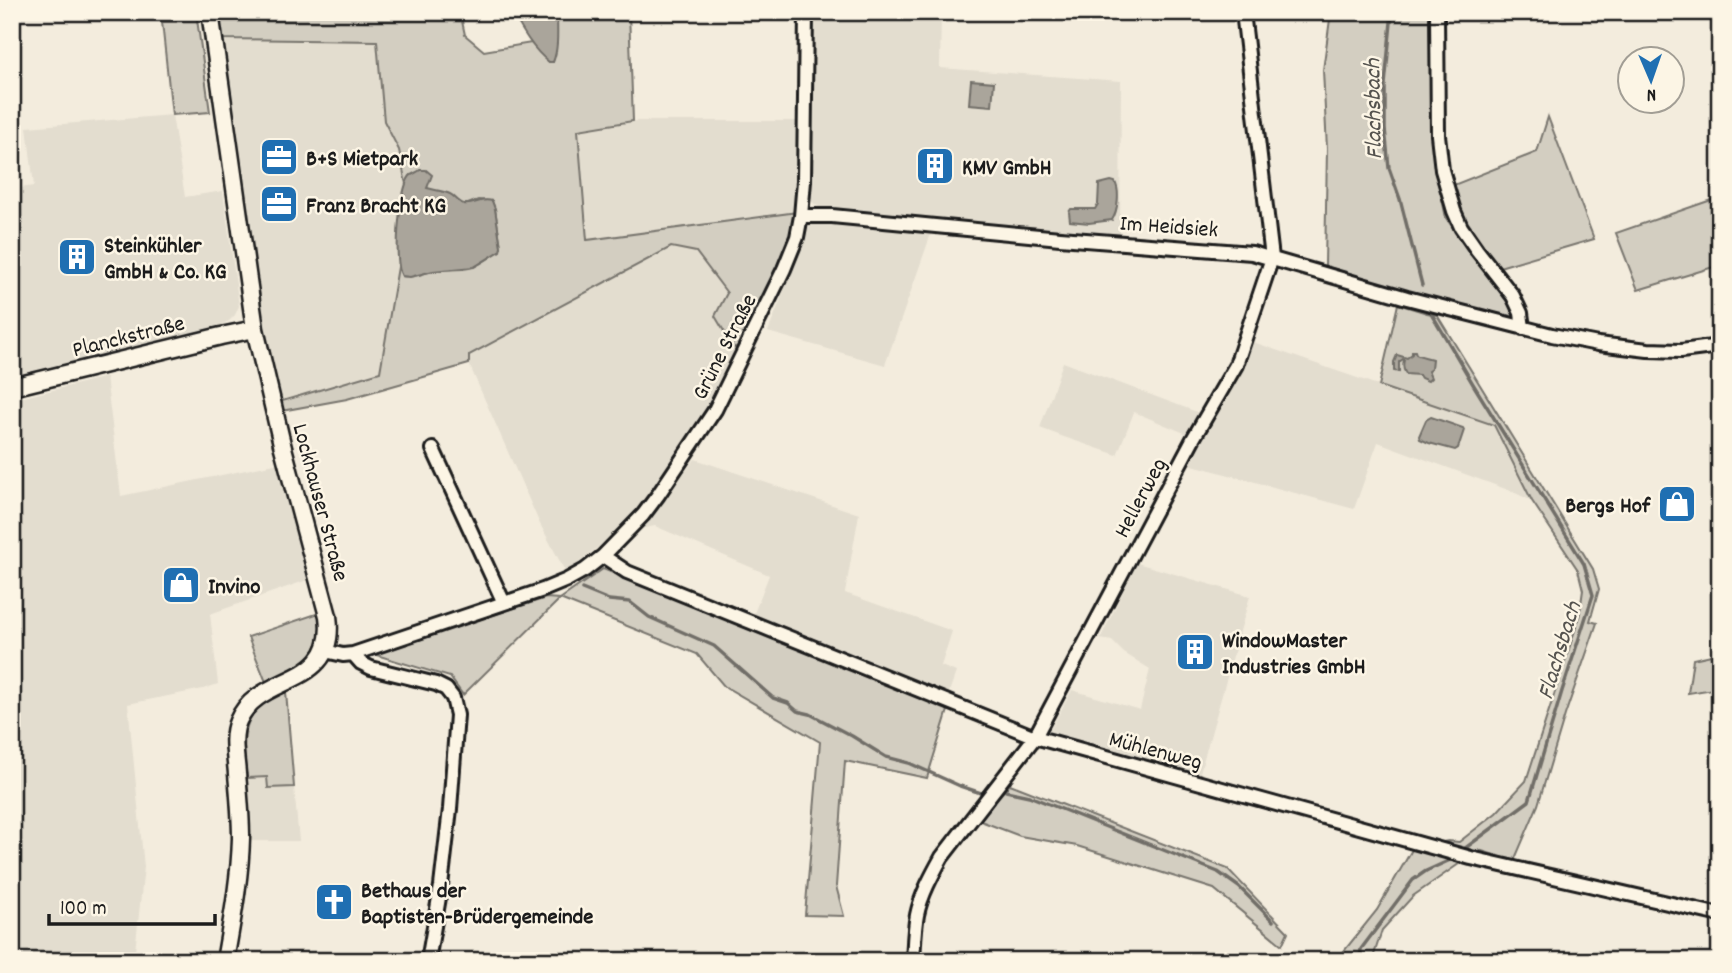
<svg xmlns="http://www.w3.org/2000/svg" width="1732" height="973" viewBox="0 0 1732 973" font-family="Dekko,sans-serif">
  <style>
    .built { fill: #e3ddcf }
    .green { fill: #d3cec1; stroke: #78756e; stroke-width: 2 }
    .water { fill: #aaa59b; stroke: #716e68; stroke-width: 2 }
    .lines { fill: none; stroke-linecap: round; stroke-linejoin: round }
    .stream { stroke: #716e68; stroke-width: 3.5 }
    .minor-casing { stroke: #1c1c1c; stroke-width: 18 }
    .tertiary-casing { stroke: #1c1c1c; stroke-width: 21 }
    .minor { stroke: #fcf5e5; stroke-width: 12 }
    .tertiary { stroke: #fcf5e5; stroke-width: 16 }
    .labels { text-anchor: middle; stroke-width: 5; stroke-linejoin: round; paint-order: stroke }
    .poi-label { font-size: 23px; font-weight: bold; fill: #1c1c1c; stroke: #fcf5e5; text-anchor: start }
    .street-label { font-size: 23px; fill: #1c1c1c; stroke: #fcf5e5 }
    .water-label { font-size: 24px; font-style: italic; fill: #55534f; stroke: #fcf5e5 }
  </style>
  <rect width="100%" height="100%" fill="#f3ecdd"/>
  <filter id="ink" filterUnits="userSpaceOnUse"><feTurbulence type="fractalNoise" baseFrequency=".0143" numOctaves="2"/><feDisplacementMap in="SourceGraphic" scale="14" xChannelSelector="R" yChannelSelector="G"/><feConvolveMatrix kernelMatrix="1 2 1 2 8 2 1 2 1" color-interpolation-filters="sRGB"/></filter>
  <g filter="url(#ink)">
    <!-- built -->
    <path class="built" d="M 812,12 L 941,12 L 940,68 L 1121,81 L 1120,237 L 825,212 L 811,201 Z
      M 220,39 L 377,41 L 384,121 L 399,150 L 406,184 L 398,223 L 398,267 L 380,372 L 279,402 L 249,245 Z
      M 172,115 L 185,197 L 223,191 L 239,306 L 235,315 L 229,321 L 219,326 L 12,376 L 12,189 L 34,186 L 27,127 Z
      M 633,121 L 800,121 L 798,212 L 669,228 L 587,241 L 578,130 Z
      M 821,220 L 932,231 L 885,365 L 768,332 L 809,226 Z
      M 671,247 L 696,252 L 727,293 L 716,316 L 734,348 L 727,377 L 703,421 L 653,491 L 618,531 L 566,573 L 539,522 L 469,364 L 469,355 Z
      M 1250,341 L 1494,425 L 1532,501 L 1511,491 L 1378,442 L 1354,509 L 1185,463 L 1200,440 L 1239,370 Z
      M 1063,362 L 1202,414 L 1187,434 L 1134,412 L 1117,455 L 1064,437 L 1040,428 Z
      M 106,377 L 121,496 L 280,463 L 310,579 L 210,614 L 218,684 L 203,689 L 128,704 L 144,867 L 134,961 L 12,961 L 12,730 L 19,728 L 12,677 L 12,400 Z
      M 695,459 L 859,514 L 845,593 L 952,631 L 941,666 L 956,672 L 948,695 L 753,616 L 769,575 L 655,526 L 640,529 Z
      M 1137,563 L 1250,596 L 1199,776 L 1049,732 L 1072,690 L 1140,710 L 1150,669 L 1124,653 L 1112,641 L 1100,639 Z
      M 268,777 L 269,788 L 294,787 L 299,841 L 248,841 L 247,778 Z"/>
    <!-- green -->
    <path class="green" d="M 176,12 L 196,12 L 210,112 L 172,115 L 162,22 L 176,22 Z
      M 216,12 L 460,12 L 465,35 L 484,51 L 531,43 L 549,62 L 553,62 L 556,44 L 557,12 L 629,12 L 633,121 L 578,130 L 587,240 L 798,212 L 793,236 L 744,343 L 734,348 L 715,316 L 727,293 L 696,252 L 671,247 L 469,355 L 469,364 L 347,399 L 281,411 L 279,402 L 380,372 L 398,267 L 402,276 C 414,279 423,272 435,271 C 445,269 459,270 469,268 C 477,267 497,254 501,247 L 495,209 L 492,201 L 478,200 L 468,204 L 462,204 L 449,194 L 428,189 L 427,187 L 428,184 L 411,175 L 406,184 L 399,150 L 384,121 L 377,41 L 220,39 Z
      M 1331,12 L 1433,12 L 1433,154 L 1446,218 L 1510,306 L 1515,320 L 1453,305 L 1325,266 L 1327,149 L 1323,70 Z
      M 1548,117 L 1594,239 L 1496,268 L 1457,209 L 1451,186 L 1537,152 Z
      M 1720,197 L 1720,265 L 1638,290 L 1616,233 Z
      M 1398,304 L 1427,313 L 1437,315 L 1593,569 L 1599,589 L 1590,621 L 1597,623 L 1565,715 L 1538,805 L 1514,861 L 1479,850 L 1413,896 L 1382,930 L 1372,961 L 1336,961 L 1377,910 L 1413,848 L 1448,841 L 1459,842 L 1496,813 L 1526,781 L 1579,618 L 1583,590 L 1578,570 L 1532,501 L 1494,425 L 1379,386 Z
      M 603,569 L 949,707 L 927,778 L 845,761 L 836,886 L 844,916 L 805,915 L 820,742 L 724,686 L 697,654 L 560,599 L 463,695 L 450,677 L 373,654 L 546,598 L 560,599 Z
      M 319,613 C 327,657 298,665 266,682 L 248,637 Z
      M 1720,653 L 1720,688 L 1688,693 L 1693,659 Z
      M 286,692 L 294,787 L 268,788 L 267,777 L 247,778 C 243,750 239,719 266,701 C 272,697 280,695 286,692 Z
      M 1010,784 L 1228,869 L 1288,932 L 1282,945 L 1214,889 L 1077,846 L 1020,836 L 978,820 Z"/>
    <!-- water -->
    <path class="water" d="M 512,12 L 557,12 C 557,28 559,48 553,62 L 549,62 C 533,50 522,30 512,12 Z
      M 971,80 L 994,82 L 992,106 L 969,104 Z
      M 420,170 L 426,170 L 432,175 L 427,188 C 434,190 443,191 450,194 C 455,196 458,203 464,204 C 474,206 480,197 492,201 L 495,209 L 501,247 L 500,251 L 474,267 L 433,271 L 410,277 L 402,276 C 393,263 399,189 410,176 C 412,174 418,172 420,170 Z
      M 1111,181 L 1115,182 C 1120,191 1118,211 1112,220 L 1089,223 L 1070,221 L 1069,212 L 1071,209 L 1095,209 L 1098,204 L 1099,184 Z
      M 1412,351 L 1415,351 L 1416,354 C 1421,357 1427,357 1432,359 L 1431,369 L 1428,371 L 1431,378 L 1428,381 L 1421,378 L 1419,375 L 1406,374 C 1403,370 1403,364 1404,360 L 1403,359 L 1399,362 L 1399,372 L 1394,371 L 1394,362 L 1397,355 L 1407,358 L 1412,354 Z
      M 1431,417 L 1463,428 L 1464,430 L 1458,448 L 1455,450 L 1429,443 L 1420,439 L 1419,436 L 1426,420 Z"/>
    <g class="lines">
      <!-- stream -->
      <path class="stream" d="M 1392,12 L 1385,84 L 1385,129 L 1389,168 L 1400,199 L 1422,285
        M 1430,311 L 1473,384 L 1584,564 L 1593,595 L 1562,691 L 1529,801 L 1460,852
        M 582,589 L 609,600 L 630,602 L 649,617 L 714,646 L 773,698 L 788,703 L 797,711 L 810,714 L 852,736 L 886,757 L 909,763 L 960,786 L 981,793
        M 1006,791 L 1029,796 L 1218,872 L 1239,887 L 1273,921
        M 1360,961 L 1361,949 L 1413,880 L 1426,871 L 1448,861 L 1454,857"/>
      <defs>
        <path id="minor" d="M 1437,12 L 1438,135 L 1442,170 L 1454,211 L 1461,227 L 1477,250 L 1513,296 L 1521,313 L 1523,328
          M 801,216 L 832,216 L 1060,238 L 1252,253 L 1407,298 L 1552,335 L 1598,344 L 1648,350 L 1681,351 L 1720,346
          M 433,449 L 504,603
          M 603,556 L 627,572 L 1035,737 L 1471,858 L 1720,915
          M 325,651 L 343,655 L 353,654 L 543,590 L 567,580 L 585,570 L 603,556 L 643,515 L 658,495 L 715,410 L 784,269 L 797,237 L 801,216 L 804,181 L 806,12
          M 353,654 L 361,663 L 371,668 L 436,684 L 446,689 L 453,698 L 457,715 L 450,809 L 441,886 L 428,961
          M 913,961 C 914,946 914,930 917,915 C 921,895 932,875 942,857 L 1035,737 L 1193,439 L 1236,365 L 1272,258 L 1243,12"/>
        <path id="tertiary" d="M 210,12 L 255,329 L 282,444 L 328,616 C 338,690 259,671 238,721 C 231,737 236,757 237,774 C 239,795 241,817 241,838 C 240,879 232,920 225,961
          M 12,387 L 221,336 L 255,329"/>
      </defs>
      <!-- minor casing -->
      <use href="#minor" class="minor-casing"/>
      <!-- tertiary casing -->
      <use href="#tertiary" class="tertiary-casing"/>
      <!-- minor -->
      <use href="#minor" class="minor"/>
      <!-- tertiary -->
      <use href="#tertiary" class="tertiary"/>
    </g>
  </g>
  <!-- icons -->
  <defs>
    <symbol id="office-square" viewBox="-11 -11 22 22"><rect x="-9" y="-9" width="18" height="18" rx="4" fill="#1f6fb2" stroke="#fcf5e5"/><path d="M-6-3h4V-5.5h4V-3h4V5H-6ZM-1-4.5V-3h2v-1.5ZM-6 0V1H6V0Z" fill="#fff"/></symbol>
    <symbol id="building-square" viewBox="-11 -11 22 22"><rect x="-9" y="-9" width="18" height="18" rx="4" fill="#1f6fb2" stroke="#fcf5e5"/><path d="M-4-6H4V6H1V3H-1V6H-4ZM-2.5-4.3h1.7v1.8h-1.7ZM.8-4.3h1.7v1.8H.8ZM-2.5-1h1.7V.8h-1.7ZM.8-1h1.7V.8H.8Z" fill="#fff"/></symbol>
    <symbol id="shop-square" viewBox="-11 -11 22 22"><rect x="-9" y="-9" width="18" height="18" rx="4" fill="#1f6fb2" stroke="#fcf5e5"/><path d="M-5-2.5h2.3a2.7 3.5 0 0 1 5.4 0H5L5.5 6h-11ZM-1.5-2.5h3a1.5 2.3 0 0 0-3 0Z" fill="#fff"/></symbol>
    <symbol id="church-square" viewBox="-11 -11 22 22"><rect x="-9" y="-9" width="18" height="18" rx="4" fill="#1f6fb2" stroke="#fcf5e5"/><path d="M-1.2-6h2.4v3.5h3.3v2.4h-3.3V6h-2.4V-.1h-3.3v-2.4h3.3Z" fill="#fff"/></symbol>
  </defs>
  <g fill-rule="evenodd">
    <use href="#office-square" x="257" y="135" width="44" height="44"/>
    <use href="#building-square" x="913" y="144" width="44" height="44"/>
    <use href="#office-square" x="257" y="182" width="44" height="44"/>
    <use href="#building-square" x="55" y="235" width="44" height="44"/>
    <use href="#shop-square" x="1655" y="482" width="44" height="44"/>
    <use href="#shop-square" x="159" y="563" width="44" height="44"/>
    <use href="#building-square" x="1173" y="630" width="44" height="44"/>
    <use href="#church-square" x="312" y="880" width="44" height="44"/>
  </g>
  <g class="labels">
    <!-- poi labels -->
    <g class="poi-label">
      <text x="306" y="165">B+S Mietpark</text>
      <text x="962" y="174">KMV GmbH</text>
      <text x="306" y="212">Franz Bracht KG</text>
      <text x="104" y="252">Steinkühler<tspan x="104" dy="26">GmbH &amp; Co. KG</tspan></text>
      <text x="1650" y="512" text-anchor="end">Bergs Hof</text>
      <text x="208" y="593">Invino</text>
      <text x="1222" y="647">WindowMaster<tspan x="1222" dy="26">Industries GmbH</tspan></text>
      <text x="361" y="897">Bethaus der<tspan x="361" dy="26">Baptisten-Brüdergemeinde</tspan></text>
    </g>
    <!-- street labels -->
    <g class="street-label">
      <text transform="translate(1169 225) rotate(4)" y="8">Im Heidsiek</text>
      <text transform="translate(128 335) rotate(-14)" y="8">Planckstraße</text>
      <text transform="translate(723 346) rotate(-63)" y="8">Grüne Straße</text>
      <text transform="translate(1139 497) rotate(-62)" y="8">Hellerweg</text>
      <text transform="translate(322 502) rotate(75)" y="8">Lockhauser Straße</text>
      <text transform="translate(1156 749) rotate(15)" y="8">Mühlenweg</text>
    </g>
    <!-- water labels -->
    <g class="water-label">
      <text transform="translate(1372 109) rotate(-91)" y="8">Flachsbach</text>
      <text transform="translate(1558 650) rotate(-73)" y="8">Flachsbach</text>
    </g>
  </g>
  <!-- margin -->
  <rect width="1732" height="973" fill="none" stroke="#fcf5e5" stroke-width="42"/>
  <rect x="21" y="21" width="1690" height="931" fill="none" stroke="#1c1c1c" stroke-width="2.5" filter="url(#ink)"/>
  <!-- north arrow -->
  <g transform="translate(1651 80) rotate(178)"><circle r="33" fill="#fcf5e5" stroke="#a29e95" stroke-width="2"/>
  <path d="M0-5L12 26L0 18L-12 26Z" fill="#1f6fb2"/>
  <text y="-10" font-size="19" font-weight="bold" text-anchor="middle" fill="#1c1c1c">N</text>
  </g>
  <!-- scale -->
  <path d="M49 914v10h166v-10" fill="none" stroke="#1c1c1c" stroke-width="3.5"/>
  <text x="60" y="914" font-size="21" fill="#1c1c1c" stroke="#fcf5e5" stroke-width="5" paint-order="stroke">100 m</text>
</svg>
